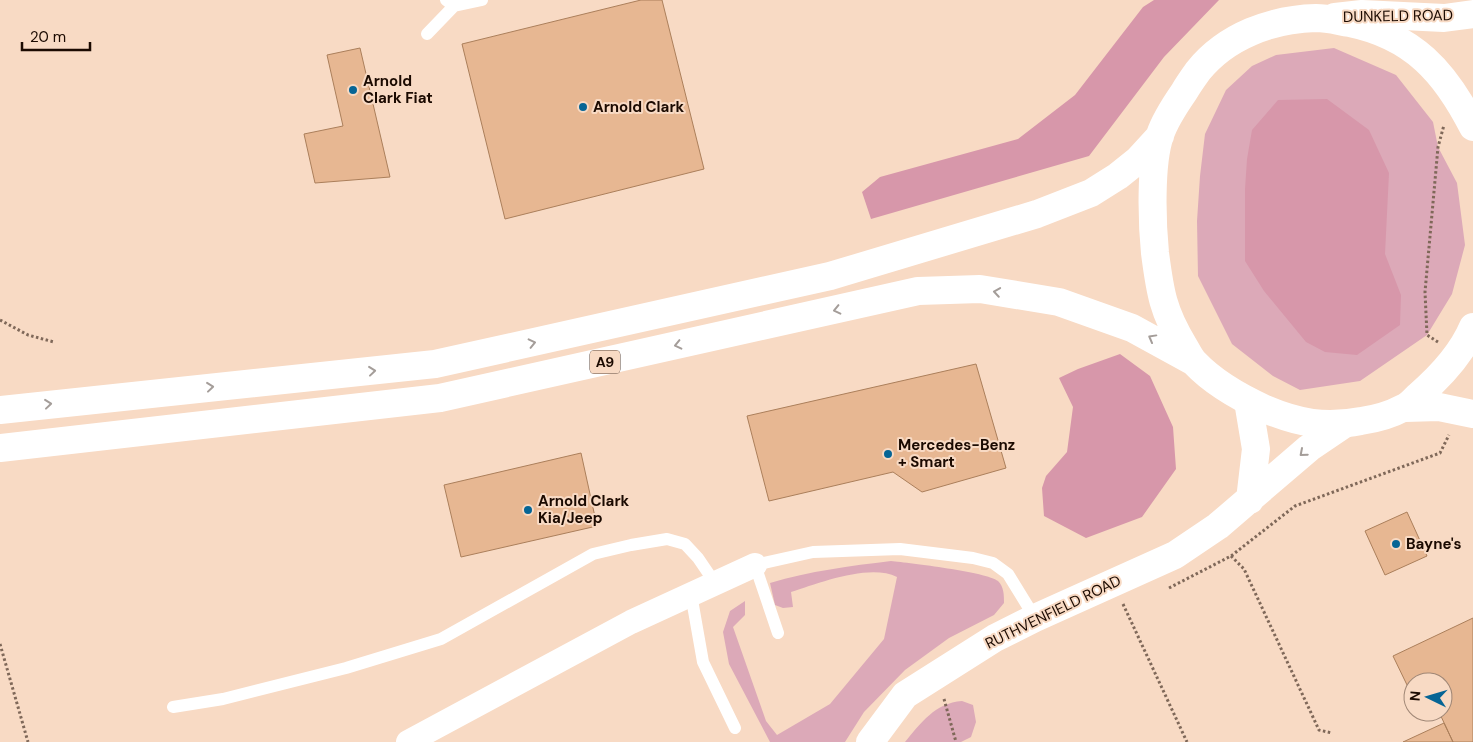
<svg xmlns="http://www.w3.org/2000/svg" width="1473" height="742" viewBox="0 0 1473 742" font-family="'DM Sans',sans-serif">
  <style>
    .green { fill: #dca9b8 }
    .forest { fill: #d797aa }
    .building { fill: #e7b792; stroke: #ab7f5b }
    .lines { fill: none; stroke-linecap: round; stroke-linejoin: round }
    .path { stroke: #7f6859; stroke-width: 3; stroke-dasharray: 2.5 2.5; stroke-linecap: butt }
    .lane { stroke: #fff; stroke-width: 12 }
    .street { stroke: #fff; stroke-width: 24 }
    .secondary { stroke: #fff; stroke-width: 28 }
    .primary { stroke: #fff; stroke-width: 28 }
    .highway { stroke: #fff; stroke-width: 28 }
    .oneway { stroke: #a49d99 }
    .poi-dot { fill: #066595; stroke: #f8dac4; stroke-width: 2 }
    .labels { text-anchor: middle; stroke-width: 4; stroke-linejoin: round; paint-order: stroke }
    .shield { fill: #f8dac4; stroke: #5d483c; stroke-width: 1 }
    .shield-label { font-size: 14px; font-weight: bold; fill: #1b0a01 }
    .street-label { font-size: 15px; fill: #1b0a01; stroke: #f8dac4 }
    .poi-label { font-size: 15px; font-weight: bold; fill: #1b0a01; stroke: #f8dac4; text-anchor: start }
  </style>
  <rect width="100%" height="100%" fill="#f8dac4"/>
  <!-- green -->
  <path class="green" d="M 1334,48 L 1396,75 L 1433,122 L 1438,147 L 1457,183 L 1465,245 L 1452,294 L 1427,335 L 1360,381 L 1300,390 L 1273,376 L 1232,344 L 1198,276 L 1197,221 L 1200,176 L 1205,134 L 1226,90 L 1252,66 L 1276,55 Z
    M 891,561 C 910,563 987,572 998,581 C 1004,587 1004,595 1004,603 L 994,615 L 949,638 L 905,670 L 864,712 L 845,742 L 770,742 L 729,664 L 723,632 L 730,611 L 745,601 L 745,615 L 733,627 L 766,721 L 777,735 L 830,704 L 884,639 L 897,577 C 870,563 819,583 791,592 L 793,607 L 783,608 L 775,605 L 770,583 C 810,571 850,566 891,561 Z
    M 962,701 L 973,705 L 976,722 L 971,737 L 961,742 L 905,742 C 921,723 935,703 962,701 Z"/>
  <!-- forest -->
  <path class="forest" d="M 1154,0 L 1219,0 L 1164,57 L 1089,156 L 871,219 L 862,192 L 880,177 L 1018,139 L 1075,95 L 1143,7 Z
    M 1327,99 L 1369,130 L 1389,173 L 1385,254 L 1401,295 L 1400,325 L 1357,355 L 1325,352 L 1306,342 L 1264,291 L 1245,261 L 1245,189 L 1247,159 L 1252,130 L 1278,100 Z
    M 1120,354 L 1150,376 L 1173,427 L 1176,469 L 1142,517 L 1086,538 L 1044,516 L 1042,488 L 1046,476 L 1067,452 L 1073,407 L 1059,378 L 1078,369 Z"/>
  <!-- building -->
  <path class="building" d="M 641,0 L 662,0 L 704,169 L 505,219 L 462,44 Z
    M 360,48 L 390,177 L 315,183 L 304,134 L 343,126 L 327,55 Z
    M 976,364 L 1006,468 L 922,492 L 893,472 L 769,501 L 747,416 Z
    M 581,453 L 597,526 L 461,557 L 444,485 Z
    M 1407,512 L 1427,556 L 1385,575 L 1365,531 Z
    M 1473,618 L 1473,742 L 1453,742 L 1439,712 L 1443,712 L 1443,682 L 1425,682 L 1424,679 L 1413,682 L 1413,684 L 1408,687 L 1393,656 Z
    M 1444,723 L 1453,742 L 1403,742 Z"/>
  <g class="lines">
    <!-- path -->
    <path class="path" d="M 0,320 L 28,335 L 54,342
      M 1438,342 L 1427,335 L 1425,292 L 1438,147 L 1444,125
      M 1231,556 L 1244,569 L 1319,730 L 1332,733
      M 1169,588 L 1231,556 L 1295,506 L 1440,453 L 1449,435
      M 1123,604 L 1187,742
      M 0,644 L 28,742
      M 944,699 L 956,742"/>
    <!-- lane -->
    <path class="lane" d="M 446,0 L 454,6 L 482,0
      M 427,34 L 454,6
      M 691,594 L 703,662 L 735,728
      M 778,633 L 755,565 L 813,552 L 900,549 L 973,558 L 993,563 L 1008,574 L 1035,618
      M 173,707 L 223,699 L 346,668 L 441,639 L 593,554 L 631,545 L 667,539 L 685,544 L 698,558 L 715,583"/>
    <!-- street -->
    <path class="street" d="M 408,742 L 631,622 L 755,565"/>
    <!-- secondary -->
    <path class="secondary" d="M 1248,401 L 1256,449 L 1250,500
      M 870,742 L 905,695 L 995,638 L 1035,618 L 1175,555 L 1218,526 L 1309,448 L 1343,425"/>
    <!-- primary -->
    <path class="primary" d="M 1335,17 L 1362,14 L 1444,18 L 1473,14"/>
    <!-- highway -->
    <path class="highway" d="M 1473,127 C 1445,72 1413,36 1350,23 C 1338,21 1327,18 1316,18 C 1272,19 1226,36 1198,71 C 1193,78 1188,85 1184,92 C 1175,105 1165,120 1160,135 C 1150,163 1152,223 1155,253 C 1160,292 1163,312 1184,346 C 1187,351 1190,358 1195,363 C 1213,382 1241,398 1265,409 C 1298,423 1325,428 1361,421 C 1375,419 1390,415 1403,408 C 1409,406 1414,400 1418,396 C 1440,377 1462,353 1473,327
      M 1405,408 L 1439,407 L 1473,414
      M 0,410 L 435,364 L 830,276 L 1037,214 L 1091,193 L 1118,176 L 1138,160 L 1160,136
      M 0,448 L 440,398 L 918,291 L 980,289 L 1059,302 L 1132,328 L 1194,362"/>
  </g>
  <!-- one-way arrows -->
  <defs><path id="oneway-chevron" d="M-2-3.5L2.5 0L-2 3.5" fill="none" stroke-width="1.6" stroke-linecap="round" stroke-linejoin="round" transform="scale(1.25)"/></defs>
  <g class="oneway">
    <use href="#oneway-chevron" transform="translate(997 292) rotate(-171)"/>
    <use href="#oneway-chevron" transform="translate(837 310) rotate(167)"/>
    <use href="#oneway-chevron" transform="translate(1152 338) rotate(-151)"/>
    <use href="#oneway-chevron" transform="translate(532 343) rotate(-13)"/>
    <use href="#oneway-chevron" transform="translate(678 345) rotate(167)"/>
    <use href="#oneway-chevron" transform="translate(372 371) rotate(-6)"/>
    <use href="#oneway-chevron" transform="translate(210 387) rotate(-6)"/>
    <use href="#oneway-chevron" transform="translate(48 404) rotate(-6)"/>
    <use href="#oneway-chevron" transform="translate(1303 453) rotate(139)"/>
  </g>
  <!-- markers -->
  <g class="poi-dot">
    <circle cx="353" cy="90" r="5"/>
    <circle cx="583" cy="107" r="5"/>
    <circle cx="888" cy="454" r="5"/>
    <circle cx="528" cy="510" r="5"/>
    <circle cx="1396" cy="544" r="5"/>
  </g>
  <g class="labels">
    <!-- shield labels -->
    <rect class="shield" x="590" y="350.5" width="30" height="23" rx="4"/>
    <g class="shield-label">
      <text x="605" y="367">A9</text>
    </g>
    <!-- street labels -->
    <g class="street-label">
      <text transform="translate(1398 16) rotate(-1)" y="5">DUNKELD ROAD</text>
      <text transform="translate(1053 612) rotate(-26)" y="5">RUTHVENFIELD ROAD</text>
    </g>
    <!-- poi labels -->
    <g class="poi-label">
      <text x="363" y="86">Arnold<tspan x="363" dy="17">Clark Fiat</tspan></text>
      <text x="593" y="112">Arnold Clark</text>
      <text x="898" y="450">Mercedes-Benz<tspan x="898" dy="17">+ Smart</tspan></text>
      <text x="538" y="506">Arnold Clark<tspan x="538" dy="17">Kia/Jeep</tspan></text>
      <text x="1406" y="549">Bayne's</text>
    </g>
  </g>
  <!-- north arrow -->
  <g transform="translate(1428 697) rotate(275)"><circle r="24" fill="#f8dac4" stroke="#a08776"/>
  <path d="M0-4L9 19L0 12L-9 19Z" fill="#066595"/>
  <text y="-8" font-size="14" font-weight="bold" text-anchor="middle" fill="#1b0a01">N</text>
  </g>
  <!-- scale -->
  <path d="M22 42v8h68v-8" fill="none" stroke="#1b0a01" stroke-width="2.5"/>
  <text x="30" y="42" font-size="15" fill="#1b0a01" stroke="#f8dac4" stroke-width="4" paint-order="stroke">20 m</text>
</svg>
